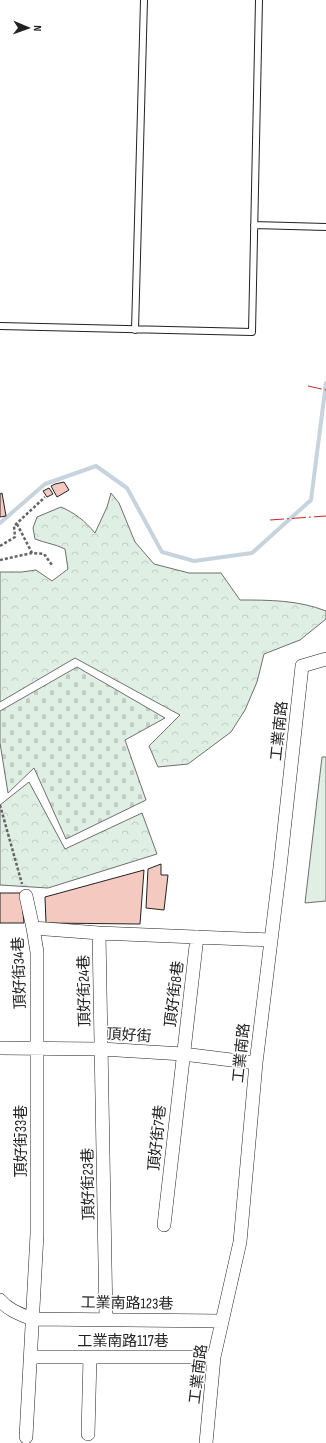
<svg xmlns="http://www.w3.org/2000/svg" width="326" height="1443" viewBox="0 0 326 1443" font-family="'Sofia Sans Condensed','Noto Sans TC',sans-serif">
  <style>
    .green { fill: #e0efe3; stroke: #6f6f6f }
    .forest { fill: url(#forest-crowns); stroke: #6f6f6f }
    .cemetery { fill: url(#cemetery-stones); stroke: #6f6f6f }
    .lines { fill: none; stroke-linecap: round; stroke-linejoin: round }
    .stream { stroke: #c7d3dd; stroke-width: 4 }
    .building { fill: #f3c9c0; stroke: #222 }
    .lane-casing { stroke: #222; stroke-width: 8 }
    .street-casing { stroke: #222; stroke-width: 14 }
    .path { stroke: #646464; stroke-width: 2.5; stroke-dasharray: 3 2; stroke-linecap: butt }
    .lane { stroke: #fff; stroke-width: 6 }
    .street { stroke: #fff; stroke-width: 13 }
    .power { stroke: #c62828; stroke-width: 1; stroke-dasharray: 14 3 2 3; stroke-linecap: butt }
    .labels { text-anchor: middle; stroke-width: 3; stroke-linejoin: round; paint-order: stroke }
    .street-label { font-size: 15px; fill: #222; stroke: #fff }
  </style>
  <defs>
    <pattern id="forest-crowns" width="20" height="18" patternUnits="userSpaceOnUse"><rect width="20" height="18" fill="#e0efe3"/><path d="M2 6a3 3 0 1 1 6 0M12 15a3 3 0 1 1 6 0" fill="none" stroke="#c0cdc2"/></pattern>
    <pattern id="cemetery-stones" width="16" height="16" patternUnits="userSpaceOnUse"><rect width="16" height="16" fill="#e0efe3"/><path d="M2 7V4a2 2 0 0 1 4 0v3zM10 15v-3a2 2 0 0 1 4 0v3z" fill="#c0cdc2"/></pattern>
  </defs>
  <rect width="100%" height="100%" fill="#fff"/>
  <!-- green -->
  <path class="green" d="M 322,757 L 326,757 L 326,901 L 305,903 Z"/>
  <!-- forest -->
  <path class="forest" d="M 111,493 L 119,503 L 135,542 L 154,564 L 189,573 L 221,573 L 240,600 C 269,600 298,600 326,611 L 326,619 L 300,640 L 264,654 L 257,682 L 245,710 L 231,732 L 188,764 L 158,767 L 149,746 L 180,715 L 75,658 L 0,702 L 0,572 L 22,572 L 36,570 L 52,581 L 68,569 L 65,549 C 55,544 45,543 35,539 L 33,528 L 37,517 L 61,507 C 75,513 85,521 95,533 L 107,507 Z
    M 29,782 L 65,849 L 142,813 L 157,854 L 48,888 L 0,885 L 0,805 Z"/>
  <!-- cemetery -->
  <path class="cemetery" d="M 77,667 L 165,718 L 125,740 L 146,800 L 66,839 L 34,768 L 8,793 L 0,743 L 0,711 Z"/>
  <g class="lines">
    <!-- stream -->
    <path class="stream" d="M 0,523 L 45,484 L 96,466 L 127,488 L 162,552 L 194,561 L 252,553 L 311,500 L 326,383"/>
  </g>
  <!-- building -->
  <path class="building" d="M 64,482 L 69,490 L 57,497 L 51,486 L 55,484 Z
    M 49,488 L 53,494 L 47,497 L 43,491 Z
    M 2,493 L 6,516 L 0,517 L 0,494 Z
    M 161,864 L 161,875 L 168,875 L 164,910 L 146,908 L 148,869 Z
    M 144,870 L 140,924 L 46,923 L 45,897 Z
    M 0,893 L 21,893 L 24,923 L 0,923 Z"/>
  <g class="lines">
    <defs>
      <path id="lane" d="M 254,225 L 326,227
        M 0,326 L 252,332 L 259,0
        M 135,330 L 144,0"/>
      <path id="street" d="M 26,896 L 33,928 L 37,952 L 37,1234 L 26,1437
        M 33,928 L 99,933 L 271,940
        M 99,933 L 106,1319
        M 0,1048 L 101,1049 L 183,1054 L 256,1063
        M 164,1225 L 197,937
        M 0,1300 C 8,1310 20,1314 32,1319 L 222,1321
        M 31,1357 L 214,1357
        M 88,1434 L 90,1357
        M 206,1443 L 214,1357 L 240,1242 L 256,1063 L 280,867 L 302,666 L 326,659"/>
    </defs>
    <!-- lane casing -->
    <use href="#lane" class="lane-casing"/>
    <!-- street casing -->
    <use href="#street" class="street-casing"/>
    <!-- path -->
    <path class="path" d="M 17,524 L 32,553
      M 0,546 L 15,537 L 14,526 L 45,497
      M 0,560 L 32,553 L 44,554 L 52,565
      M 0,805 L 22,884"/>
    <!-- lane -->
    <use href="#lane" class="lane"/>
    <!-- street -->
    <use href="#street" class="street"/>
    <!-- power -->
    <path class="power" d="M 308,386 L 326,390
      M 270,520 L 326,516"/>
  </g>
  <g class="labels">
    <!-- street labels -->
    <g class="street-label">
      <text transform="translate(279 731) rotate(-84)" y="5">工業南路</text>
      <text transform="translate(19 973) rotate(-92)" y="5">頂好街34巷</text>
      <text transform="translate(84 991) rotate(-91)" y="5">頂好街24巷</text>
      <text transform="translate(174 994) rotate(-83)" y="5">頂好街8巷</text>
      <text transform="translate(129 1035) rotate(3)" y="5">頂好街</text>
      <text transform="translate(241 1053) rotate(-84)" y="5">工業南路</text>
      <text transform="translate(157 1138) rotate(-84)" y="5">頂好街7巷</text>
      <text transform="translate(21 1141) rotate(-90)" y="5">頂好街33巷</text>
      <text transform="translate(88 1184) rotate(-91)" y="5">頂好街23巷</text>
      <text transform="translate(127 1303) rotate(1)" y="5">工業南路123巷</text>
      <text x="123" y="1346">工業南路117巷</text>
      <text transform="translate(198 1374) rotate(-83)" y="5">工業南路</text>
    </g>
  </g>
  <!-- north arrow -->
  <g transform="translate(28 28) rotate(92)" stroke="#ffffff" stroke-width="3" paint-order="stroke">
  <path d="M0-3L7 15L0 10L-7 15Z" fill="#222222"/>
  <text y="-6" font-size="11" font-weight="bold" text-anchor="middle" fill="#222222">N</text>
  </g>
</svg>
